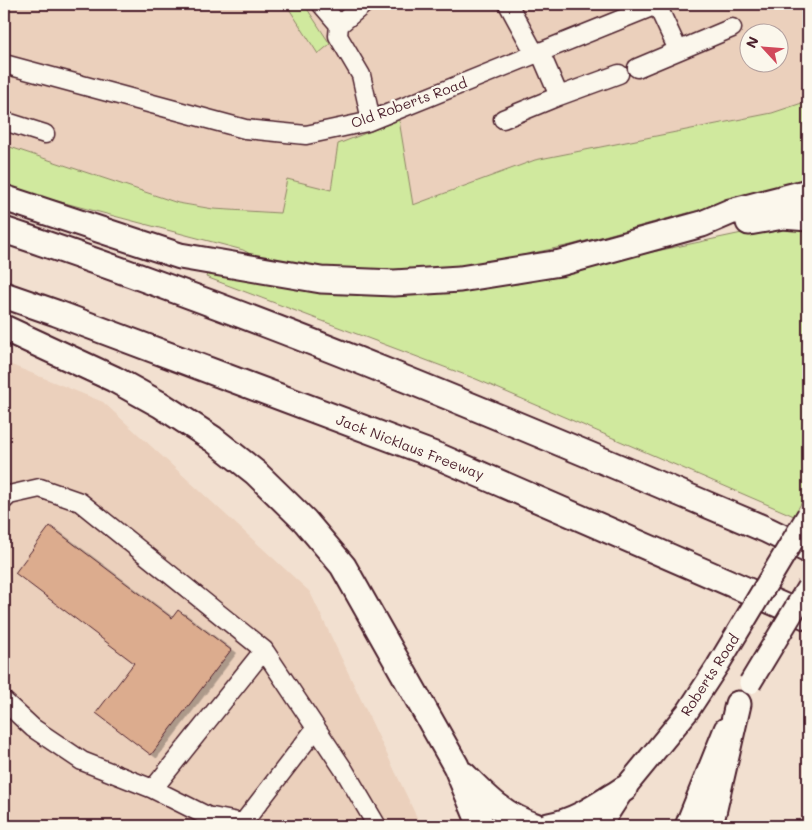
<svg xmlns="http://www.w3.org/2000/svg" width="812" height="830" viewBox="0 0 812 830" font-family="Mali,sans-serif">
  <style>
    .built { fill: #ebd0bc; fill-rule: evenodd }
    .green { fill: #d0e99e; stroke: #8d8464 }
    .building { fill: #dcac8e; stroke: #4a1f2b; filter: url(#shadow) }
    .lines { fill: none; stroke-linecap: round; stroke-linejoin: round }
    .minor-casing { stroke: #4a1f2b; stroke-width: 21 }
    .major-casing { stroke: #4a1f2b; stroke-width: 25 }
    .highway-casing { stroke: #4a1f2b; stroke-width: 29 }
    .minor { stroke: #fbf7ec; stroke-width: 18 }
    .major { stroke: #fbf7ec; stroke-width: 21 }
    .highway { stroke: #fbf7ec; stroke-width: 25 }
    .major-bridge-casing { stroke: #4a1f2b; stroke-width: 25; stroke-linecap: butt }
    .major-bridge { stroke: #fbf7ec; stroke-width: 21 }
    .labels { text-anchor: middle; stroke-width: 4.5; stroke-linejoin: round; paint-order: stroke }
    .street-label { font-size: 14px; fill: #4a1f2b; stroke: #fbf7ec }
  </style>
  <defs>
    <filter id="shadow"><feDropShadow dx="5.5" dy="3" stdDeviation="0" flood-color="#0004"/></filter>
  </defs>
  <rect width="100%" height="100%" fill="#f2e0d0"/>
  <filter id="ink" filterUnits="userSpaceOnUse"><feTurbulence type="fractalNoise" baseFrequency=".02" numOctaves="2"/><feDisplacementMap in="SourceGraphic" scale="10" xChannelSelector="R" yChannelSelector="G"/><feConvolveMatrix kernelMatrix="1 2 1 2 8 2 1 2 1" color-interpolation-filters="sRGB"/></filter>
  <g filter="url(#ink)">
    <!-- built -->
    <path class="built" d="M 4,4 L 286,4 L 318,53 L 330,44 L 304,4 L 808,4 L 808,101 L 772,113 L 535,160 L 413,205 L 399,121 L 331,190 L 280,213 L 213,209 L 178,203 L 4,145 ZM 750,32 L 780,32 L 780,62 L 750,62 Z
      M 4,362 L 103,402 L 310,592 L 421,826 L 4,826 Z"/>
    <!-- green -->
    <path class="green" d="M 286,4 L 304,4 L 330,44 L 318,54 Z
      M 808,101 L 808,180 L 571,245 L 466,267 L 394,270 L 338,269 L 263,261 L 243,250 L 4,187 L 4,145 L 178,203 L 213,209 L 280,213 L 287,179 L 331,190 L 338,144 L 399,120 L 413,205 L 535,160 L 772,113 Z
      M 780,225 L 808,227 L 808,491 L 794,516 L 476,379 L 206,277 L 208,271 L 295,288 L 373,294 L 457,291 L 517,284 L 600,263 Z"/>
    <!-- building -->
    <path class="building" d="M 50,526 L 172,618 L 178,610 L 231,650 L 151,755 L 96,713 L 134,663 L 15,573 Z"/>
    <g class="lines">
      <defs>
        <path id="minor" d="M 321,4 L 339,25
          M 364,4 L 339,25 L 338,36 L 361,75 L 371,120
          M 508,4 L 535,54
          M 657,5 L 678,50
          M 4,64 L 245,129 L 306,135 L 367,122 L 659,4
          M 637,68 L 732,28
          M 559,96 L 619,74
          M 503,119 L 559,96 L 540,52
          M 4,121 L 45,134
          M 4,500 L 9,495 L 40,488 L 80,502 L 264,650 L 344,770 L 377,826
          M 4,701 L 33,728 L 82,761 L 153,789 L 207,816 L 243,823 L 316,728
          M 153,789 L 264,650"/>
        <path id="major" d="M 600,826 L 624,789 L 688,711 L 718,665
          M 686,826 L 725,729"/>
        <path id="highway" d="M 4,198 L 180,256 L 321,280 L 394,283 L 460,279 L 560,263 L 702,224 L 730,212 L 808,192
          M 749,222 L 783,216 L 808,218
          M 4,230 C 263,316 515,423 767,530 L 808,550
          M 4,295 L 56,313 L 440,457 L 808,617
          M 4,328 L 114,379 L 161,405 L 213,439 L 256,473 L 305,521 L 343,566 L 456,766 L 481,826
          M 464,775 C 486,797 505,817 535,826
          M 548,826 C 576,822 600,804 624,789
          M 710,826 L 738,704"/>
      </defs>
      <!-- minor casing -->
      <use href="#minor" class="minor-casing"/>
      <!-- major casing -->
      <use href="#major" class="major-casing"/>
      <!-- highway casing -->
      <use href="#highway" class="highway-casing"/>
      <!-- minor -->
      <use href="#minor" class="minor"/>
      <!-- major -->
      <use href="#major" class="major"/>
      <!-- highway -->
      <use href="#highway" class="highway"/>
      <defs>
        <path id="major-bridge" d="M 718,665 L 808,515
          M 750,683 L 808,587"/>
      </defs>
      <!-- major-bridge casing -->
      <use href="#major-bridge" class="major-bridge-casing"/>
      <!-- major-bridge -->
      <use href="#major-bridge" class="major-bridge"/>
    </g>
  </g>
  <g class="labels">
    <!-- street labels -->
    <g class="street-label">
      <text transform="translate(409 103) rotate(-20)" y="5">Old Roberts Road</text>
      <text transform="translate(410 447) rotate(21)" y="5">Jack Nicklaus Freeway</text>
      <text transform="translate(710 675) rotate(-57)" y="5">Roberts Road</text>
    </g>
  </g>
  <!-- margin -->
  <rect width="812" height="830" fill="none" stroke="#fbf7ec" stroke-width="20"/>
  <rect x="10" y="10" width="792" height="810" fill="none" stroke="#4a1f2b" stroke-width="2" filter="url(#ink)"/>
  <!-- north arrow -->
  <g transform="translate(764 48) rotate(296)"><circle r="24" fill="#fbf7ec" stroke="#b4a19f"/>
  <path d="M0-4L9 19L0 12L-9 19Z" fill="#d1495b"/>
  <text y="-8" font-size="14" font-weight="bold" text-anchor="middle" fill="#4a1f2b">N</text>
  </g>
</svg>
